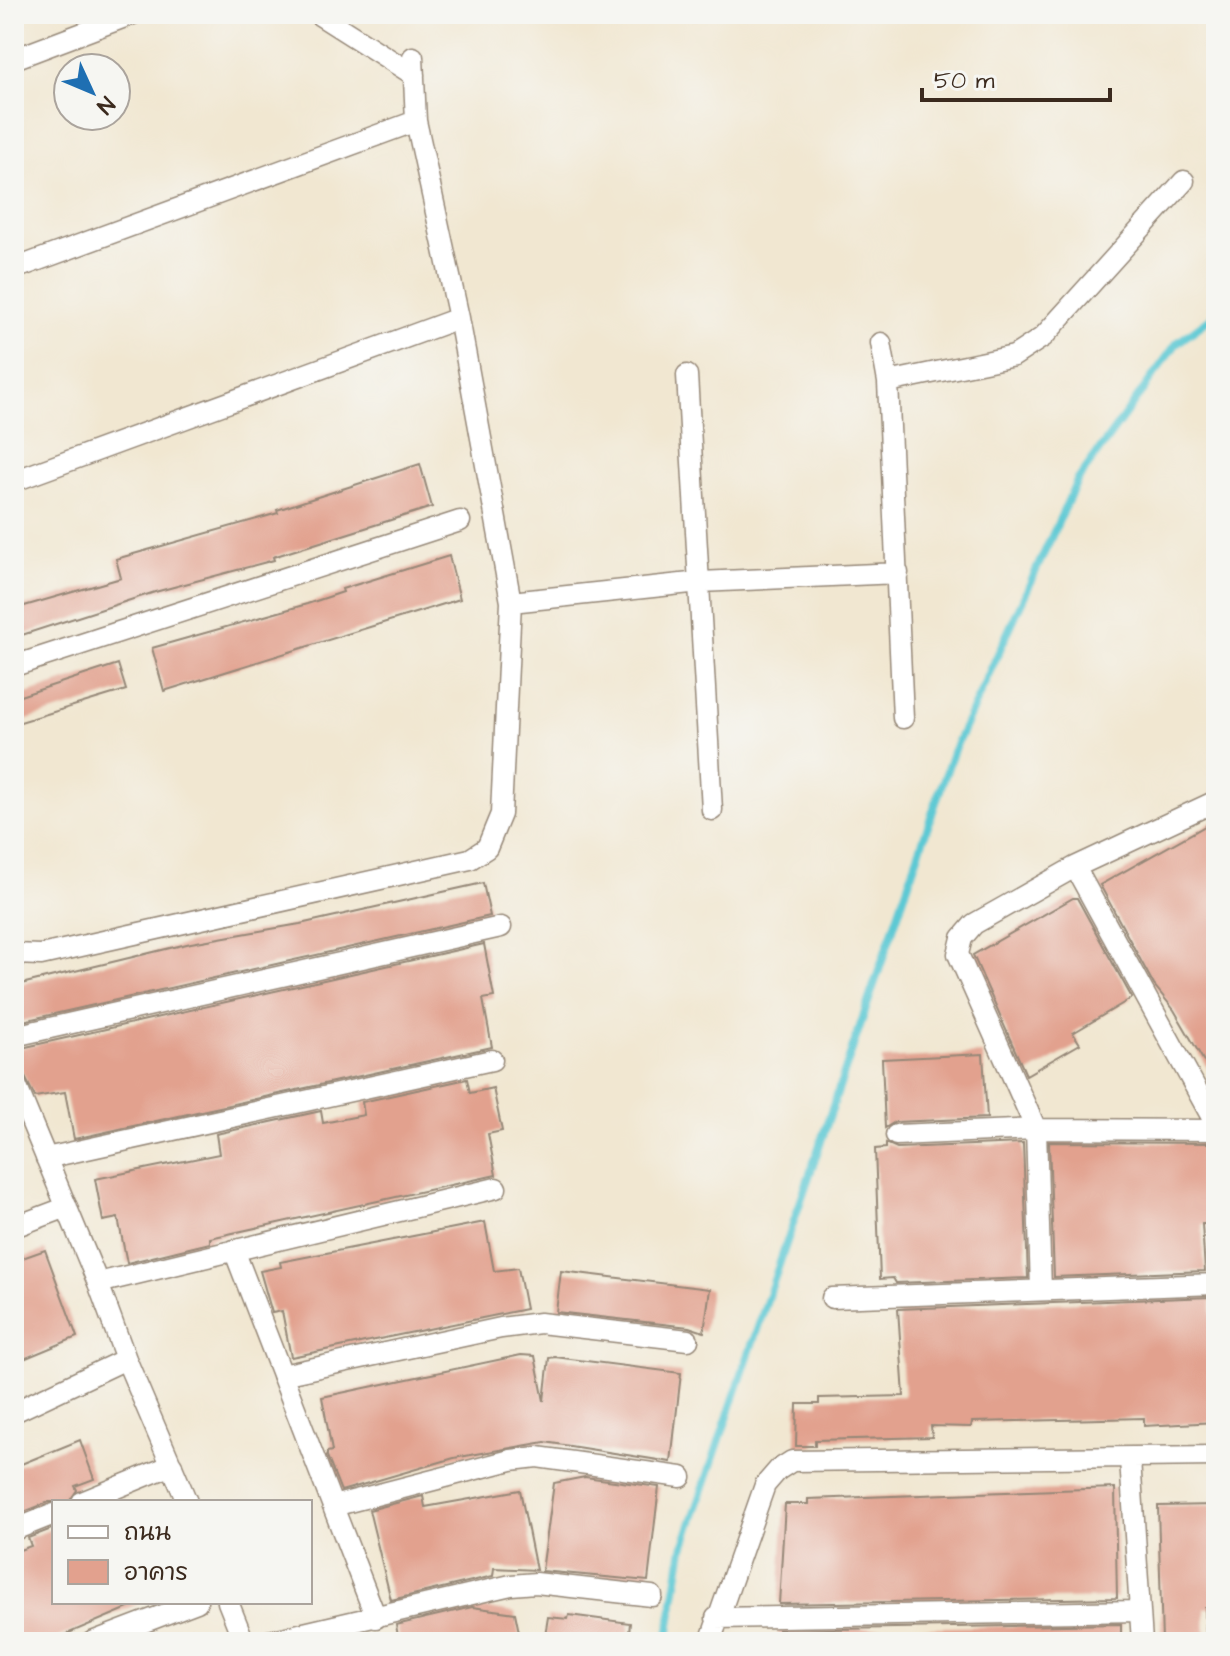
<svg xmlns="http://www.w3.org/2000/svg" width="1230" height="1656" viewBox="0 0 1230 1656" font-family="'Architects Daughter','Playpen Sans Thai',sans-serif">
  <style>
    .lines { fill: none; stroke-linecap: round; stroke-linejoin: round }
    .stream { stroke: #5dc9d4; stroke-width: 8 }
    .building { fill: #e2a18e }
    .street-casing { stroke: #968878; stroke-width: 23 }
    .street { stroke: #fff; stroke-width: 20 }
  </style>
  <rect width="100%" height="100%" fill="#f6f6f2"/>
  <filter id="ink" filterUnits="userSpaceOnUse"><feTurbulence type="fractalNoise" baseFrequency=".0125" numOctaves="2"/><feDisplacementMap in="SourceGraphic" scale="16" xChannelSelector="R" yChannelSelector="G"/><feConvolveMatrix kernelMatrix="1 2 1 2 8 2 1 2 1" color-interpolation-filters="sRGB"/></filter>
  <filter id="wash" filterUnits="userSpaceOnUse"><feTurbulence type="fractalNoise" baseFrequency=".006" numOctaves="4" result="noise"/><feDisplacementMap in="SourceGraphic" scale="32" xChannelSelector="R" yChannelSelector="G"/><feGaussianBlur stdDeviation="1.8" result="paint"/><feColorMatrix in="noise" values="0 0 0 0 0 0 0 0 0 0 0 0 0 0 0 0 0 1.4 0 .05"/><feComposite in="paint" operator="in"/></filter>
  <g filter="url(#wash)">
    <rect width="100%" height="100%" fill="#f1e7d1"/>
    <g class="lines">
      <!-- stream -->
      <path class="stream" d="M 667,1642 L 683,1548 L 953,752 L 1077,481 L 1177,343 L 1216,314"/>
    </g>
    <g id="blocks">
      <!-- building -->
      <path class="building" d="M 420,464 L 432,507 L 273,557 L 274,560 L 155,592 L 19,636 L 14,609 L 121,578 L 116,559 L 278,513 L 277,510 Z
        M 449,556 L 460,599 L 164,691 L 152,648 L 307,604 L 343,592 L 342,589 Z
        M 118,664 L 126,690 L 14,724 L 14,698 Z
        M 1216,820 L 1216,1082 L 1174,1010 L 1154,985 L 1100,885 Z
        M 483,883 L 490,916 L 14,1023 L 14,986 L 17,985 L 191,943 L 300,924 Z
        M 1073,898 L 1077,898 L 1132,998 L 1073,1033 L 1080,1044 L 1026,1075 L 973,955 Z
        M 484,944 L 494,997 L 483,999 L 492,1047 L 74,1139 L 65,1092 L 35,1097 L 21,1069 L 17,1049 Z
        M 983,1054 L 987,1118 L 895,1122 L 885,1128 L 882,1059 Z
        M 467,1079 L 470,1093 L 493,1088 L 502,1131 L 488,1134 L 496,1175 L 210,1238 L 210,1243 L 127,1263 L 118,1218 L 103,1221 L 95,1179 L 219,1154 L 216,1134 L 321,1111 L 323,1123 L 364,1115 L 362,1102 Z
        M 1049,1142 L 1216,1143 L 1216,1224 L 1202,1224 L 1205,1271 L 1054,1277 Z
        M 886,1143 L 897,1148 L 1023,1143 L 1028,1278 L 896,1283 L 893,1278 L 880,1279 L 875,1149 L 886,1148 Z
        M 485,1222 L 494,1271 L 518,1268 L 526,1309 L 291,1357 L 282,1311 L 272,1313 L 260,1271 L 281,1267 L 280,1262 Z
        M 45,1250 L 77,1337 L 14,1363 L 14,1261 Z
        M 561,1271 L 710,1289 L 704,1332 L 689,1327 L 556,1312 Z
        M 1211,1297 L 1216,1422 L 1144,1426 L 1144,1418 L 972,1422 L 971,1427 L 931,1426 L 932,1437 L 815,1440 L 815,1446 L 796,1446 L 797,1404 L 819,1404 L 819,1398 L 904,1396 L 898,1309 Z
        M 521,1355 L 535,1356 L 544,1401 L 549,1358 L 555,1357 L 681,1373 L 671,1462 L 545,1442 L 454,1458 L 341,1491 L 327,1456 L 327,1452 L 332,1451 L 322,1397 Z
        M 80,1440 L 94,1479 L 75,1486 L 77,1490 L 69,1502 L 49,1502 L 19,1514 L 14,1500 L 14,1467 Z
        M 585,1477 L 659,1487 L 648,1581 L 542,1571 L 554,1483 Z
        M 1115,1488 L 1117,1598 L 779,1604 L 785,1504 L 808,1504 L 808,1499 Z
        M 520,1490 L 536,1570 L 494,1568 L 493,1576 L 391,1600 L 369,1510 L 423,1496 L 425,1507 Z
        M 1216,1505 L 1216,1608 L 1205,1608 L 1206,1642 L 1162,1642 L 1158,1506 Z
        M 54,1528 L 54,1602 L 140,1603 L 57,1638 L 58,1642 L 14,1642 L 14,1552 L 31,1546 L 28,1538 Z
        M 472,1607 L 515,1613 L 521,1642 L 399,1642 L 396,1625 Z
        M 569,1615 L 630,1623 L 628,1642 L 544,1642 L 548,1617 L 568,1619 Z
        M 1121,1624 L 1121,1642 L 778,1642 L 778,1630 Z"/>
    </g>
  </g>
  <g filter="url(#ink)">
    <use href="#blocks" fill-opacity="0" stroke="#968878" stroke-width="2"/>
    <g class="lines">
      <defs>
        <path id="street" d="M 318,14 L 414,75
          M 14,59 L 133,14
          M 14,269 L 416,121
          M 881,343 L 888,382
          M 687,375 L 712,810
          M 14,481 L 459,318
          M 511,602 L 700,582 L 898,573
          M 14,666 L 460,521
          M 903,718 L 888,382 L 1014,356 L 1043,337 L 1184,181
          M 1075,867 L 1216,1125
          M 14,954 L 41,955 L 470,859 L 487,848 L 501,814 L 511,602 L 459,318 L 416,121 L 413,57
          M 14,1036 L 501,927
          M 14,1080 L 98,1283 L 126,1359 L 187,1502
          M 896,1135 L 1036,1129 L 1216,1130
          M 46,1158 L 492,1060
          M 14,1227 L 67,1207
          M 234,1250 L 376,1618
          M 98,1283 L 496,1188
          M 1041,1290 L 1036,1129 L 958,954 L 962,938 L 974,924 L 1075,867 L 1216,801
          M 832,1298 L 1216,1284
          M 282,1375 L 501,1328 L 540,1323 L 688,1340
          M 14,1412 L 126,1359
          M 1130,1459 L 1142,1642
          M 82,1502 L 172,1465
          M 333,1506 L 511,1460 L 537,1457 L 681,1477
          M 14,1530 L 54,1514
          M 228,1602 L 244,1642
          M 716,1618 L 1140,1611
          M 92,1642 L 197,1602
          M 265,1642 L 511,1585 L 536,1583 L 652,1596
          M 710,1642 L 765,1485 L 778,1470 L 792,1461 L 1216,1456"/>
      </defs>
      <!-- street casing -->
      <use href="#street" class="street-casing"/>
      <!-- street -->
      <use href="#street" class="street"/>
    </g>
  </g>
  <!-- margin -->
  <rect width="1230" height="1656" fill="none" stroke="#f6f6f2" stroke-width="48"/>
  <!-- legend -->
  <rect x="52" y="1500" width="260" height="104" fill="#f6f6f2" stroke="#aba49d" stroke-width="2"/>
  <rect x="68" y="1526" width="40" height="12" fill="#ffffff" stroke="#aba49d" stroke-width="2"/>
  <text x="124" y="1540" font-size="24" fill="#3b2a1e">ถนน</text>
  <rect x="68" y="1560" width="40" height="24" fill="#e2a18e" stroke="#aba49d" stroke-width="2"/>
  <text x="124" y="1580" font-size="24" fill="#3b2a1e">อาคาร</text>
  <!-- north arrow -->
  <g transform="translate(92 92) rotate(134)"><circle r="38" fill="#f6f6f2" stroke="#aba49d" stroke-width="2"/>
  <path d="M0-6L14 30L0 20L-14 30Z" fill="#1f6fb2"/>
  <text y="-12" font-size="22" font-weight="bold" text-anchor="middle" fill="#3b2a1e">N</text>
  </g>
  <!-- scale -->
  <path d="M922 88v12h188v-12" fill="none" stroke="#3b2a1e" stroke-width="4"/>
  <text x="934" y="88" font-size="24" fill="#3b2a1e" stroke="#f6f6f2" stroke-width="6" paint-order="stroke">50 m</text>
</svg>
